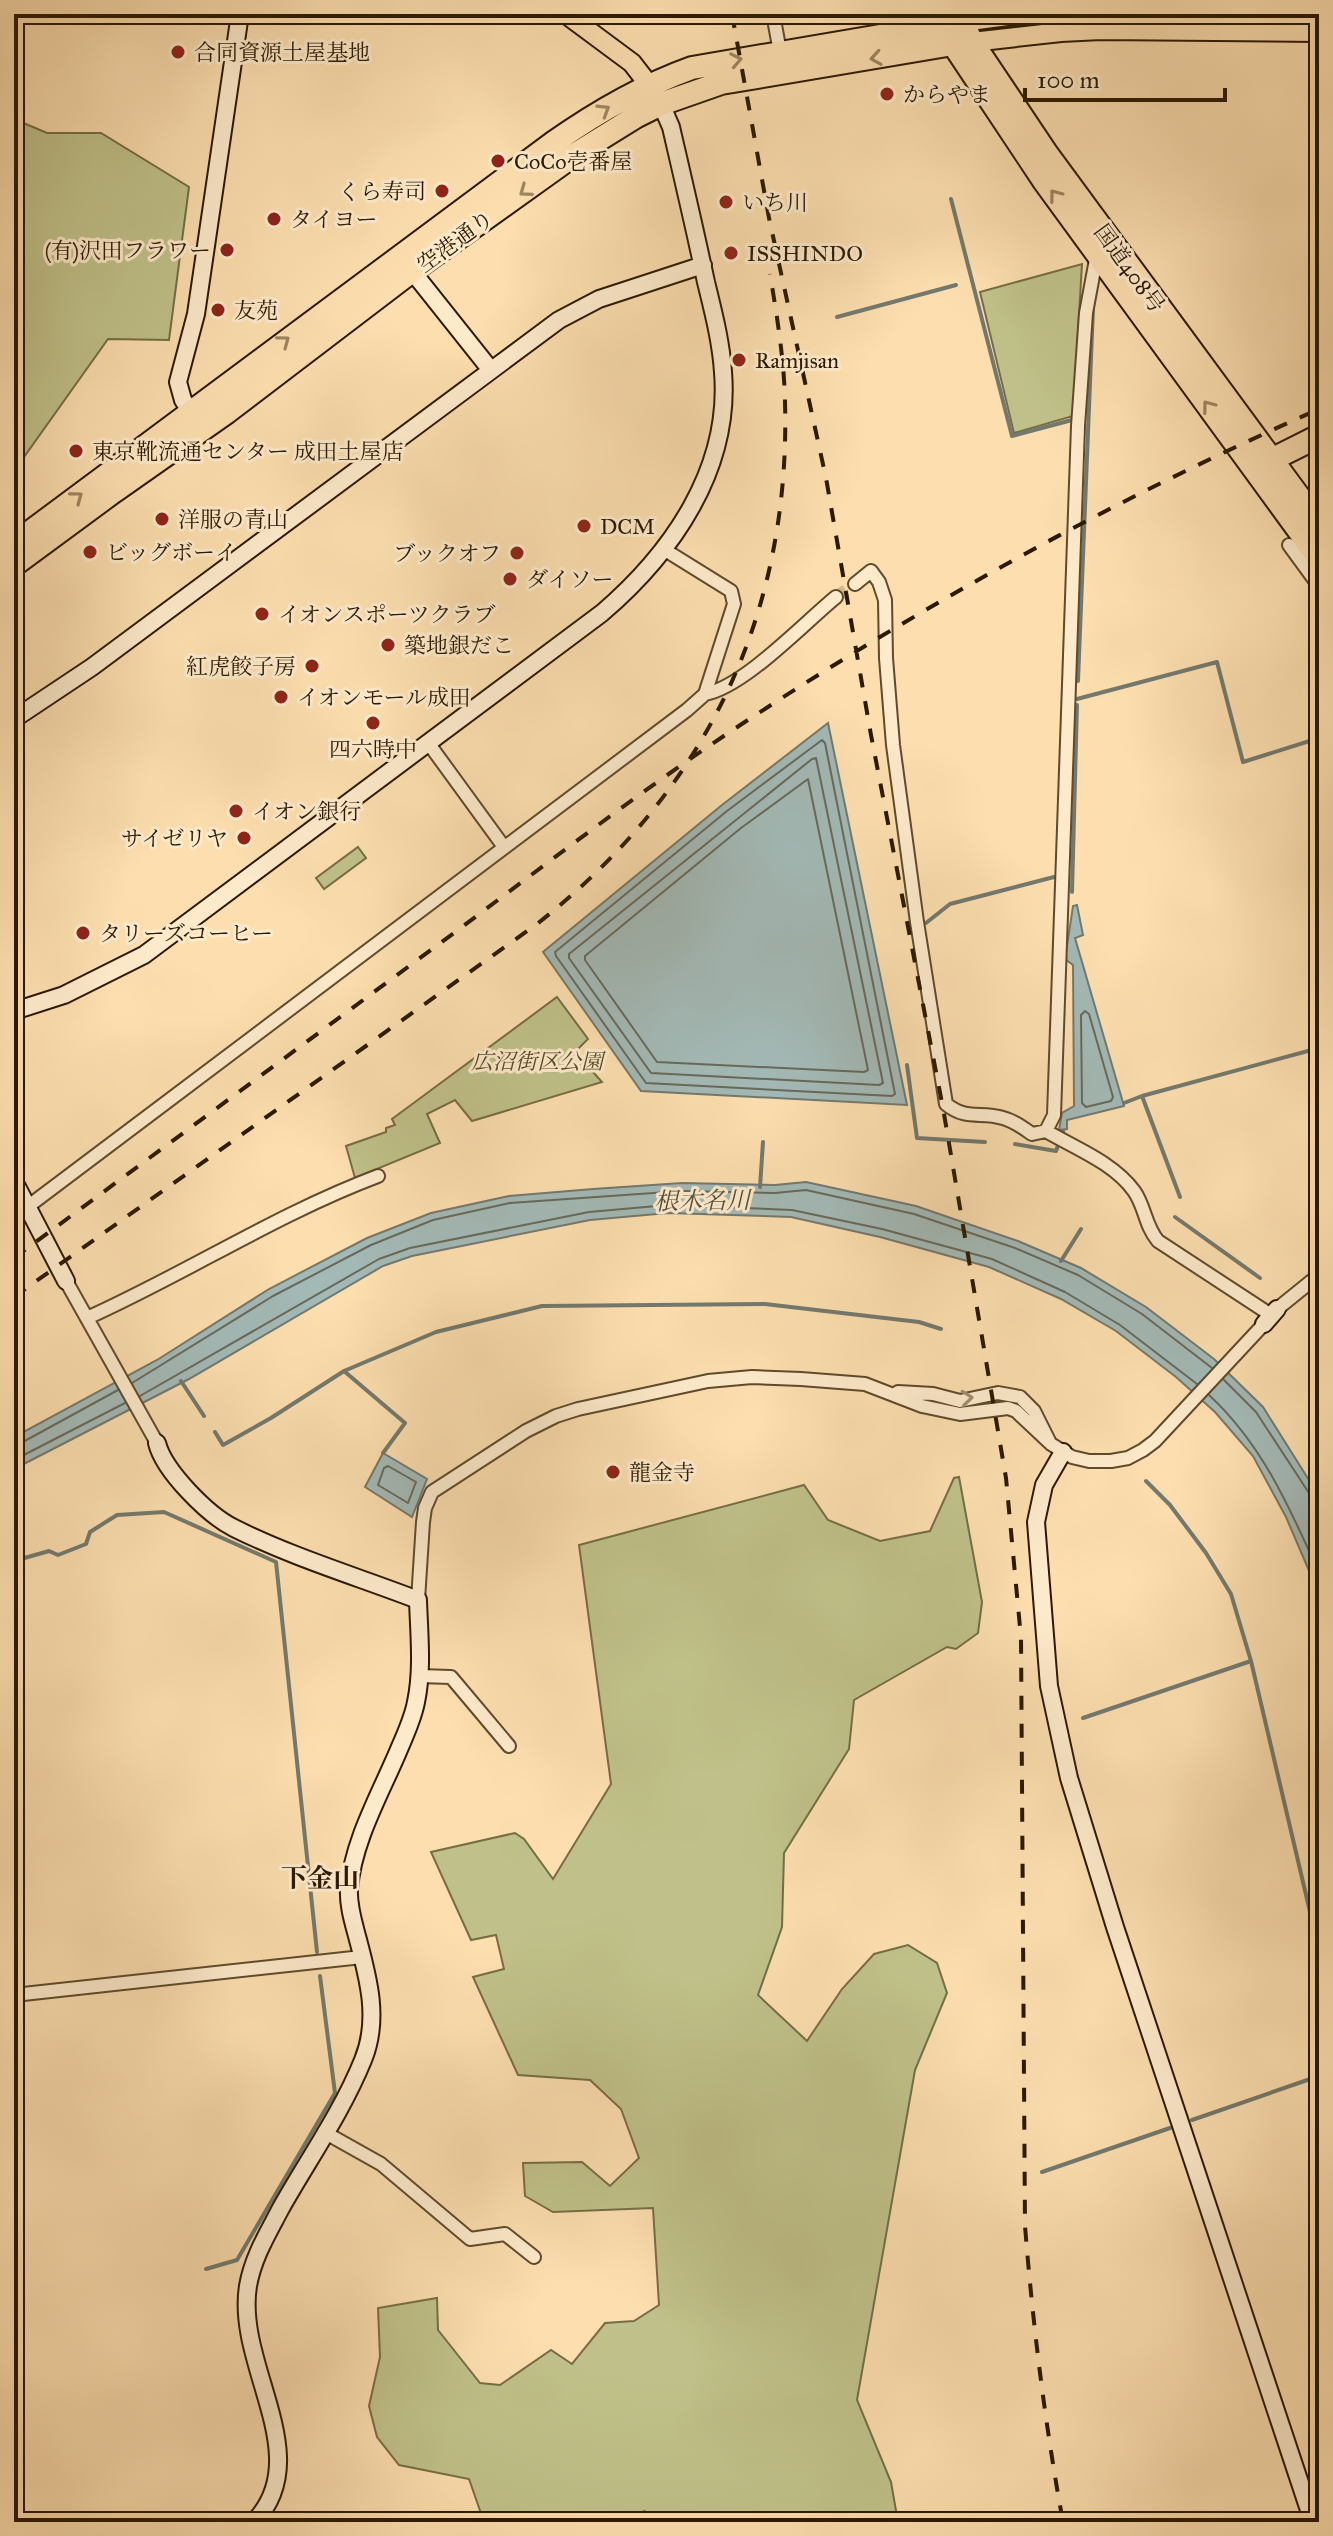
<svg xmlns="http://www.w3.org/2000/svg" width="1333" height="2536" viewBox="0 0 1333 2536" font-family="'IM FELL Great Primer','Noto Serif JP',serif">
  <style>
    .green { fill: #c0c18a; stroke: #766d45; stroke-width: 2 }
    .water { fill: #a3b9b6; stroke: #73796d; stroke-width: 2 }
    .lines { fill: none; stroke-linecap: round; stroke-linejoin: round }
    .shore { stroke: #67695b; stroke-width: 2 }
    .stream { stroke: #73796d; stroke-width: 4 }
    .street-tunnel { stroke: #d2b78c; stroke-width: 12; stroke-dasharray: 12 6; stroke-linecap: butt }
    .street-casing { stroke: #5f4a2c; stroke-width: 16 }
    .secondary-casing { stroke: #2b1900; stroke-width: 20 }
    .primary-casing { stroke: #2b1900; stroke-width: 22 }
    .highway-casing { stroke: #2b1900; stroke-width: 26 }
    .street { stroke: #fdeacb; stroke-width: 12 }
    .secondary { stroke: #fdeacb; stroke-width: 16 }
    .primary { stroke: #fcdeaf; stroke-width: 18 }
    .highway { stroke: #fcdeaf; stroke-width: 22 }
    .rail { stroke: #2b1900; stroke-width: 4; stroke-dasharray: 14 14; stroke-linecap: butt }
    .oneway { stroke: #9e8560 }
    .oneway2 { stroke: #9e8c70 }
    .poi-dot { fill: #8f2418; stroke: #fdeacb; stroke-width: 3 }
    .labels { text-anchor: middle; stroke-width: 6; stroke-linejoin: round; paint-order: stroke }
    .poi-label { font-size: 22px; fill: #2b1900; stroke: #fdeacb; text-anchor: start }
    .street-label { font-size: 22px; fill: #2b1900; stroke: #fdeacb }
    .park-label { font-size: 22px; font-style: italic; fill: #584b29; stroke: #fdeacb }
    .water-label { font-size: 24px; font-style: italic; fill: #555140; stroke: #fdeacb }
    .quarter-label { font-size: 26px; font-weight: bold; fill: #2b1900; stroke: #fdeacb }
  </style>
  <rect width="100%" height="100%" fill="#fcdeaf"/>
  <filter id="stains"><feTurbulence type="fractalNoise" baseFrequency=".0025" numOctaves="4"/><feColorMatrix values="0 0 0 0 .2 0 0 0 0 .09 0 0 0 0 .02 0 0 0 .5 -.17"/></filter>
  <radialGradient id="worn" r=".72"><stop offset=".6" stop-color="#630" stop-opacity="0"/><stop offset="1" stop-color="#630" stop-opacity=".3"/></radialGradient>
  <!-- green -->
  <path class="green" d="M 14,119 L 47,133 L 101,133 L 189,187 L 169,340 L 108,339 L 14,471 Z
    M 1082,264 L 1073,416 L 1014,433 L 980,292 Z
    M 358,847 L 366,858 L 324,889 L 316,878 Z
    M 557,997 L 588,1039 L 575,1052 L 602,1082 L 472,1121 L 455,1100 L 427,1114 L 440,1143 L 355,1178 L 346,1146 L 386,1132 L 386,1128 L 395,1125 L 392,1119 Z
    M 959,1477 L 982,1602 L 978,1633 L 956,1649 L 947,1647 L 854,1700 L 849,1749 L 784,1853 L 782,1927 L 758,1995 L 807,2041 L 842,1989 L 874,1954 L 908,1945 L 937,1963 L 947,1993 L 915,2070 L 857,2400 L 891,2482 L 898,2522 L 667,2522 L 644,2511 L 631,2522 L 484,2522 L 469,2479 L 399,2465 L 377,2437 L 369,2406 L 380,2357 L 378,2308 L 437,2298 L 438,2330 L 480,2383 L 500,2385 L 551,2350 L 572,2364 L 605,2323 L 634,2321 L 659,2305 L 653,2208 L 553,2212 L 525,2196 L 523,2163 L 582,2162 L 610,2186 L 639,2158 L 621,2109 L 590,2080 L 518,2075 L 473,1977 L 504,1969 L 496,1935 L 471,1940 L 431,1852 L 515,1833 L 524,1839 L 553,1879 L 611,1784 L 579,1545 L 804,1485 L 828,1520 L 880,1541 L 930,1531 L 954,1478 Z"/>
  <!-- water -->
  <path class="water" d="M 828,723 L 907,1105 L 641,1091 L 543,952 L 722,805 Z
    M 1077,905 L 1083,935 L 1075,938 L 1124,1106 L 1067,1120 L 1067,1129 L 1059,1130 L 1062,1113 L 1074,1106 L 1073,965 L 1065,959 L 1073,906 Z
    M 806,1182 L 916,1206 L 1018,1241 L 1081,1268 L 1146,1307 L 1214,1359 L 1263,1407 L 1319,1496 L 1319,1594 L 1286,1517 L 1253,1456 L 1215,1412 L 1176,1377 L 1116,1331 L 1061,1299 L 989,1267 L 880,1237 L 791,1217 L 668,1213 L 590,1220 L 412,1256 L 383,1266 L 189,1379 L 14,1469 L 14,1437 L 157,1360 L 269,1289 L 367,1238 L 431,1213 L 509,1196 L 593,1189 L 682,1183 L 775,1185 Z
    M 383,1453 L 427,1479 L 412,1517 L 365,1487 Z"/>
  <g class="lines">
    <!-- shore -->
    <path class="shore" d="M 822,740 L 825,743 L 895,1094 L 892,1096 L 646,1083 L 556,956 L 555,952 L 727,811 Z
      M 816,758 L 883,1083 L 879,1085 L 651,1073 L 569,958 L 569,954 L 812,759 Z
      M 808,779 L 868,1070 L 864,1072 L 657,1062 L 585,960 L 585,956 L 741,828 Z
      M 1085,1011 L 1089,1014 L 1113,1097 L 1111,1101 L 1086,1107 L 1082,1103 L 1081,1015 Z
      M 1223,1379 L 1256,1412 L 1309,1493 L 1319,1497
      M 132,1383 L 273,1296 L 371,1245 L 433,1220 L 510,1203 L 682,1191 L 775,1193 L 806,1190 L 914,1214 L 1015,1248 L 1078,1275 L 1142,1314 L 1212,1368
      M 1209,1395 C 1262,1444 1290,1508 1319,1573
      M 140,1396 L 379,1259 L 410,1248 L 589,1212 L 668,1205 L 792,1210 L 882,1229 L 992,1259 L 1065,1292 L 1120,1325 L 1197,1384
      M 14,1443 L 21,1443 L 118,1390
      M 14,1460 L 125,1403
      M 388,1466 L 416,1482 L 408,1503 L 378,1485 L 384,1468 Z"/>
    <!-- stream -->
    <path class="stream" d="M 951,199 L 1012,436 L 1072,420
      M 837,317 L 956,285
      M 1078,681 L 1093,308
      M 1077,699 L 1217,662 L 1243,762 L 1319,738
      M 1072,892 L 1077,705
      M 926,923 L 950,904 L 1054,877
      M 907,1065 L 917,1138 L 985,1142
      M 1142,1096 L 1180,1197
      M 1124,1103 L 1142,1096 L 1319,1048
      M 1015,1144 L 1056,1151 L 1063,1131
      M 760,1187 L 763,1142
      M 1175,1217 L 1260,1278
      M 1061,1261 L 1081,1229
      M 1317,1309 L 1319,1313
      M 344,1371 L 436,1332 L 542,1306 L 765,1304 L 919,1322 L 941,1329
      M 181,1381 L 204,1416
      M 215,1432 L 223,1445 L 271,1418 L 344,1371 L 405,1423 L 383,1453
      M 1146,1481 L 1170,1505 L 1206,1553 L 1231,1594 L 1251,1661 L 1319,1950
      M 14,1561 L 49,1551 L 58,1555 L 86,1544 L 90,1532 L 117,1515 L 164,1512 L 276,1562 L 317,1952
      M 1083,1718 L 1251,1661
      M 1192,2120 L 1319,2076
      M 1042,2172 L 1170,2128
      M 206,2269 L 237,2260 L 335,2093 L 320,1976
      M 1298,2522 L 1300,2521"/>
    <!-- street-tunnel -->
    <path class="street-tunnel" d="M 836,597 L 855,584"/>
    <defs>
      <path id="street" d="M 773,14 L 780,52
        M 1289,545 L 1319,586
        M 855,584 L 871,571 L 879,582 L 885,600 L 886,658 L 893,745 L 917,922 L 946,1104 C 967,1121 980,1111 1003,1118 C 1014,1121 1022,1127 1032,1134 L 1046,1131 C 1075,1148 1114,1163 1134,1191 C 1145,1206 1145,1226 1158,1241 L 1271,1315
        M 705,694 C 744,687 804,623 836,597
        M 429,744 L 504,847
        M 1046,1131 L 1054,1115 L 1078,426 L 1086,313 L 1097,254
        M 14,1217 L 687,710 L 705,694 L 734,604 L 731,591 L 665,550
        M 66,1281 L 157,1443
        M 1277,1309 L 1319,1275
        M 87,1318 C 185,1274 277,1214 378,1176
        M 898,1392 L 933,1394 L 960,1401 L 998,1393 L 1020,1397 L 1034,1411 L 1049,1441
        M 418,1600 L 423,1522 L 425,1508 L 432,1492 L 526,1431 L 556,1416 L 578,1409 L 708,1381 L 752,1377 L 801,1379 L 865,1384 L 922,1406 L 960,1414 L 1008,1408 L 1016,1411 L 1051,1444 L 1072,1457 L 1089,1461 L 1111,1461 L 1128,1458 L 1143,1450 L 1155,1441 L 1264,1324
        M 419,1676 L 451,1677 L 509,1746
        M 14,1995 L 362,1957
        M 324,2132 L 381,2164 L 470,2239 L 505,2234 L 534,2257"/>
      <path id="secondary" d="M 412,271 L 490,369
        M 197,421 L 183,400 L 178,382 L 196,314 L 240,14
        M 14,719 L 92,667 L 559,320 L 599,299 L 703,265
        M 14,1011 L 64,995 L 144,955 L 602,613 C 672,553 731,469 723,372 C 721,341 713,311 706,282 C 695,230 683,179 671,127 L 661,104
        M 14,1181 L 66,1281
        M 1264,1324 L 1277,1309
        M 157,1443 C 164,1471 208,1515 234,1528 C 292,1557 358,1577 418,1600 C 419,1633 423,1669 416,1702 C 413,1718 406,1733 400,1747 C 381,1793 353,1840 349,1889 C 348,1905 353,1921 357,1936 C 368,1977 380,2019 363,2060 C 342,2112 308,2160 281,2208 C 268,2233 253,2257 248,2286 C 235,2366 317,2456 254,2522
        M 1063,1452 L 1044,1485 L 1036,1522 L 1049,1686 L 1069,1778 L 1115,1927 L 1313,2522"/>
      <path id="primary" d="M 566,14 L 632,63 L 656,94
        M 1298,14 L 1319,15
        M 962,22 L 1023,14
        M 963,43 L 1061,32 L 1101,30 L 1319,32"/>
      <path id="highway" d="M 1261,465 L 1319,436
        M 14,544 L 553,143 C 597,112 642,86 692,68 L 962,22 L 972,42 L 1047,154 L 1319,524
        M 14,565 L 113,492 L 227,412 L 412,271 L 574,155 L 637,116 L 661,104 L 721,83 L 953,44 L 1044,181 L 1319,558"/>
    </defs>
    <!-- street casing -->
    <use href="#street" class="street-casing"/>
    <!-- secondary casing -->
    <use href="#secondary" class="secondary-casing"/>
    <!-- primary casing -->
    <use href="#primary" class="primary-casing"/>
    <!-- highway casing -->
    <use href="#highway" class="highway-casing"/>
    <!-- street -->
    <use href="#street" class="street"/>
    <!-- secondary -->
    <use href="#secondary" class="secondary"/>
    <!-- primary -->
    <use href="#primary" class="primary"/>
    <!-- highway -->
    <use href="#highway" class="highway"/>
    <!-- rail -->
    <path class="rail" d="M 732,14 L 769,218 L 826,478 L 871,735 L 943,1108 L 1006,1478 L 1021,1638 L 1025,2226 C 1033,2326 1045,2424 1063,2522
      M 14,1258 C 163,1148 313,1037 462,927 C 558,855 654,781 754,716 C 935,598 1122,496 1319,409
      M 14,1297 L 537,924 C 705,792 791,616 785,401 C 784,359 777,316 770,274"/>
  </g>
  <!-- one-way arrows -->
  <defs><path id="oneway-chevron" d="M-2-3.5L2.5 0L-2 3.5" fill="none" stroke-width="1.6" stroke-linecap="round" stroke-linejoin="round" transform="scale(2)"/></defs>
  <g class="oneway">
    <use href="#oneway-chevron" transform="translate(876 58) rotate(171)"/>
    <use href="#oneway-chevron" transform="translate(736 60) rotate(-11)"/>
    <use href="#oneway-chevron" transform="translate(604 110) rotate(-32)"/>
    <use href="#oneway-chevron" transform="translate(525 191) rotate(144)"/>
    <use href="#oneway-chevron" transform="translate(1055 195) rotate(-127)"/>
    <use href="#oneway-chevron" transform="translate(284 341) rotate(-37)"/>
    <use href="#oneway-chevron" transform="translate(1208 406) rotate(-127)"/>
    <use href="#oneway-chevron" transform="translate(77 497) rotate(-37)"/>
  </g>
  <use class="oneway2" href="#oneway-chevron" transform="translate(967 1398) rotate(-6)"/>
  <!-- markers -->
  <g class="poi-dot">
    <circle cx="178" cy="52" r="8"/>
    <circle cx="887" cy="94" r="8"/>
    <circle cx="498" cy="161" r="8"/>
    <circle cx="442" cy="191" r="8"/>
    <circle cx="726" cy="202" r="8"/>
    <circle cx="274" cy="219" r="8"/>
    <circle cx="227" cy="250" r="8"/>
    <circle cx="731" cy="253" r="8"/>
    <circle cx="218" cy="310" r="8"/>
    <circle cx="739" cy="360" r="8"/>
    <circle cx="76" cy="451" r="8"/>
    <circle cx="162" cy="519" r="8"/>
    <circle cx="584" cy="526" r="8"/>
    <circle cx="90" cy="552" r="8"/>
    <circle cx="517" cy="553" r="8"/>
    <circle cx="510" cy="579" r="8"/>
    <circle cx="262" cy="614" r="8"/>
    <circle cx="388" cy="645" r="8"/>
    <circle cx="312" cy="666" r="8"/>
    <circle cx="281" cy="697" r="8"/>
    <circle cx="373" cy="723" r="8"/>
    <circle cx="236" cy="811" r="8"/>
    <circle cx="244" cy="838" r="8"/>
    <circle cx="83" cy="933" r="8"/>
    <circle cx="613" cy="1472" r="8"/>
  </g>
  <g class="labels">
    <!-- poi labels -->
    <g class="poi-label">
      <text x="194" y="60">合同資源土屋基地</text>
      <text x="903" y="102">からやま</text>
      <text x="514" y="169">CoCo壱番屋</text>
      <text x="426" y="199" text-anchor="end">くら寿司</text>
      <text x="742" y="210">いち川</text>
      <text x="290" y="227">タイヨー</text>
      <text x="211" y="258" text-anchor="end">(有)沢田フラワー</text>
      <text x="747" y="261">ISSHINDO</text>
      <text x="234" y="318">友苑</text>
      <text x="755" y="368">Ramjisan</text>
      <text x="92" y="459">東京靴流通センター 成田土屋店</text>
      <text x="178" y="527">洋服の青山</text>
      <text x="600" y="534">DCM</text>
      <text x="106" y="560">ビッグボーイ</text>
      <text x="501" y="561" text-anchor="end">ブックオフ</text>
      <text x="526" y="587">ダイソー</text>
      <text x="278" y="622">イオンスポーツクラブ</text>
      <text x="404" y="653">築地銀だこ</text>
      <text x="296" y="674" text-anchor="end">紅虎餃子房</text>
      <text x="297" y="705">イオンモール成田</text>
      <text x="373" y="757" text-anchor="middle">四六時中</text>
      <text x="252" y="819">イオン銀行</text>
      <text x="228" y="846" text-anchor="end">サイゼリヤ</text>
      <text x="99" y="941">タリーズコーヒー</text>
      <text x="629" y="1480">龍金寺</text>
    </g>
    <!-- street labels -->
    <g class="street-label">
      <text transform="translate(455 241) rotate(-36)" y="8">空港通り</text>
      <text transform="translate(1130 268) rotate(54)" y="8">国道408号</text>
    </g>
    <!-- park labels -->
    <g class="park-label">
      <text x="537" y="1069">広沼街区公園</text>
    </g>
    <!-- water labels -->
    <g class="water-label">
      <text transform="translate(702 1201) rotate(-1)" y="8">根木名川</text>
    </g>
    <!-- quarter labels -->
    <g class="quarter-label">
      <text x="320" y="1887">下金山</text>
    </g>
  </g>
  <!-- margin -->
  <rect width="1333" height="2536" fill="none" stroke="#fcdeaf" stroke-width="48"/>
  <rect x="16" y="16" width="1301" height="2504" fill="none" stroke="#2b1900" stroke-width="4"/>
  <rect x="24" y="24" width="1285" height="2488" fill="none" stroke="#2b1900" stroke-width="2"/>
  <!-- scale -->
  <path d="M1025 88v12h200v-12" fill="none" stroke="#2b1900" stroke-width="4"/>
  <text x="1037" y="88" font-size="24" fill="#2b1900" stroke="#fdeacb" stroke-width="6" paint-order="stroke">100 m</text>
  <rect width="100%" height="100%" filter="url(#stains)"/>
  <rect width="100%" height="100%" fill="url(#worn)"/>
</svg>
